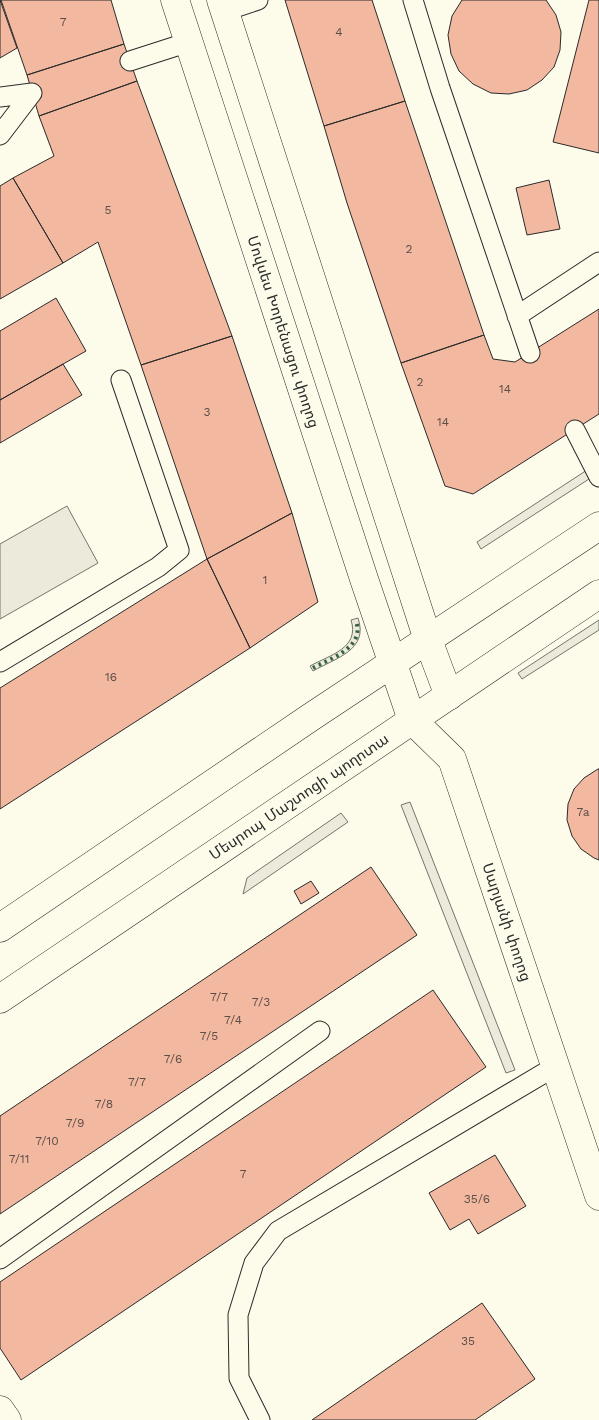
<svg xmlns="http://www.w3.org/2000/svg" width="599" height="1420" viewBox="0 0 599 1420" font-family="'Work Sans','Noto Sans Armenian',sans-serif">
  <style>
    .green { fill: #ecebdb; stroke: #74746e }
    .building { fill: #f2b8a0; stroke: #2b2b2b }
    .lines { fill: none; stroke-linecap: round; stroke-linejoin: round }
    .service-casing { stroke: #2b2b2b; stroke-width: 21 }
    .minor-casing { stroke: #2b2b2b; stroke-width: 29 }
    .secondary-casing { stroke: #2b2b2b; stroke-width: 29 }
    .trunk-casing { stroke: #2b2b2b; stroke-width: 29 }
    .service { stroke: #fdfbea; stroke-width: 19 }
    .minor { stroke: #fdfbea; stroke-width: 28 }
    .secondary { stroke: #fdfbea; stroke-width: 28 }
    .trunk { stroke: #fdfbea; stroke-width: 28 }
    .hedge { stroke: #34623c; stroke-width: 4; stroke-dasharray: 2.5 4; stroke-linecap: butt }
    .labels { text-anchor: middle; stroke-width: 4; stroke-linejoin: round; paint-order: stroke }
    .number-label { font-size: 12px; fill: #5d4e48 }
    .street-label { font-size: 15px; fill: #2b2b2b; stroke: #fdfbea }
  </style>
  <rect width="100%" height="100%" fill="#fdfbea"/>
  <!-- green -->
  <path class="green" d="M 587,470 L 589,479 L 481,549 L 477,542 Z
    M 67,506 L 98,563 L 0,619 L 0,544 Z
    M 358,618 C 369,650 336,658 313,671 L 310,666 C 330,655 360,648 351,620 Z
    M 599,620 L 599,630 L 522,679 L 518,673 Z
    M 410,802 L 515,1070 L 506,1073 L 401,805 Z
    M 341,813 L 348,822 L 243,894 L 247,878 Z"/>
  <!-- building -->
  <path class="building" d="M 0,0 L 17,48 L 0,58 Z
    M 1,0 L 111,0 L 124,44 L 27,75 Z
    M 285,0 L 372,0 L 405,101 L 324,126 Z
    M 462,0 L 546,0 L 556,15 L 561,32 L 560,50 L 554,67 L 542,80 L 527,90 L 509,94 L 491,93 L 473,84 L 459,71 L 451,54 L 448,35 L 452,16 Z
    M 589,0 L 599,0 L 599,153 L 553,142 Z
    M 124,44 L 137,81 L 39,116 L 27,75 Z
    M 137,81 L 232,336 L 141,365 L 98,242 L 63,263 L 13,178 L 54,156 L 39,116 Z
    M 405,101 L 484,335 L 401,363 L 347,203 L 324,126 Z
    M 13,178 L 63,263 L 0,299 L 0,186 Z
    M 549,180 L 560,229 L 527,235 L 516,188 Z
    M 56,298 L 86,351 L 0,400 L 0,331 Z
    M 599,309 L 599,414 L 473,494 L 445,486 L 401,363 L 484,335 L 493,359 L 515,362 Z
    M 232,336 L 292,513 L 207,559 L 141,365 Z
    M 63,364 L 82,395 L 0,443 L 0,400 Z
    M 292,513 L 318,602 L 250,648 L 207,559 Z
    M 207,559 L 250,648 L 0,809 L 0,688 Z
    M 598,769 L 599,769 L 599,860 L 594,858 L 581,849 L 572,836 L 567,820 L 568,804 L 574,789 L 584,778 Z
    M 371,867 L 417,935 L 0,1214 L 0,1116 Z
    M 311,881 L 319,893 L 301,904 L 294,891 Z
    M 433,990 L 486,1067 L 21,1380 L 0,1348 L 0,1282 Z
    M 495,1155 L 526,1206 L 478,1234 L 469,1219 L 450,1230 L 429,1193 Z
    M 482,1303 L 535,1379 L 475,1420 L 312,1420 Z"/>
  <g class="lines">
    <defs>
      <path id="service" d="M 413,0 L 440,88 L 530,353
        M 225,11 L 258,0
        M 130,61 L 189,42
        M 0,97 L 32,93
        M 0,135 L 32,93
        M 517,316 L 599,262
        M 575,430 L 599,477
        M 0,662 L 158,567 L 179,550 L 121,380
        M 0,1259 L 320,1031
        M 260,1420 L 239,1378 L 238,1315 L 254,1263 L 278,1231 L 556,1066"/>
      <path id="minor" d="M 0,1410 L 7,1420"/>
      <g id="secondary">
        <path id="s1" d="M 175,0 L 365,582 L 412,720 L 452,759 L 599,1196"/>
        <path d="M 221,0 L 428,640 L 449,696"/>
      </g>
      <g id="trunk">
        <path d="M 0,928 L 311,717 L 599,526"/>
        <path id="s2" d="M 0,999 L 599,594"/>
      </g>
    </defs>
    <!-- service casing -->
    <use href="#service" class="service-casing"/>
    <!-- minor casing -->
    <use href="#minor" class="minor-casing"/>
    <!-- secondary casing -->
    <use href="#secondary" class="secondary-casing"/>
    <!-- trunk casing -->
    <use href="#trunk" class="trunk-casing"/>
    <!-- service -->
    <use href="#service" class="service"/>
    <!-- minor -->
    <use href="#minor" class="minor"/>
    <!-- secondary -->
    <use href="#secondary" class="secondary"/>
    <!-- trunk -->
    <use href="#trunk" class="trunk"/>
    <!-- hedge -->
    <path class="hedge" d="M 313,668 C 331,658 365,648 356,621"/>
  </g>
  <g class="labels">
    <!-- number labels -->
    <g class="number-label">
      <text x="63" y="26">7</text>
      <text x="339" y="36">4</text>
      <text x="108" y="214">5</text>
      <text x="409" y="253">2</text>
      <text x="420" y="386">2</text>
      <text x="505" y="393">14</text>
      <text x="207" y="416">3</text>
      <text x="443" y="426">14</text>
      <text x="265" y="584">1</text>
      <text x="111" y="681">16</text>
      <text x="583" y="816">7a</text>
      <text x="219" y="1001">7/7</text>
      <text x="261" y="1006">7/3</text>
      <text x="233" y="1024">7/4</text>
      <text x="209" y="1040">7/5</text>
      <text x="173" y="1063">7/6</text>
      <text x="137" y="1086">7/7</text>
      <text x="104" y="1108">7/8</text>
      <text x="75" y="1127">7/9</text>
      <text x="47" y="1145">7/10</text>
      <text x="19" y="1163">7/11</text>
      <text x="243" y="1178">7</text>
      <text x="477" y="1203">35/6</text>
      <text x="468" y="1345">35</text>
    </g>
    <!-- street labels -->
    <g class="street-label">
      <text dy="5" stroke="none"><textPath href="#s1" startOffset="349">Մովսես Խորենացու փողոց</textPath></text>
      <text dy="5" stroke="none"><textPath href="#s2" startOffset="361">Մեսրոպ Մաշտոցի պողոտա</textPath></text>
      <text dy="5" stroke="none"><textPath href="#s1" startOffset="986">Սարյանի փողոց</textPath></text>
    </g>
  </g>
</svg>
